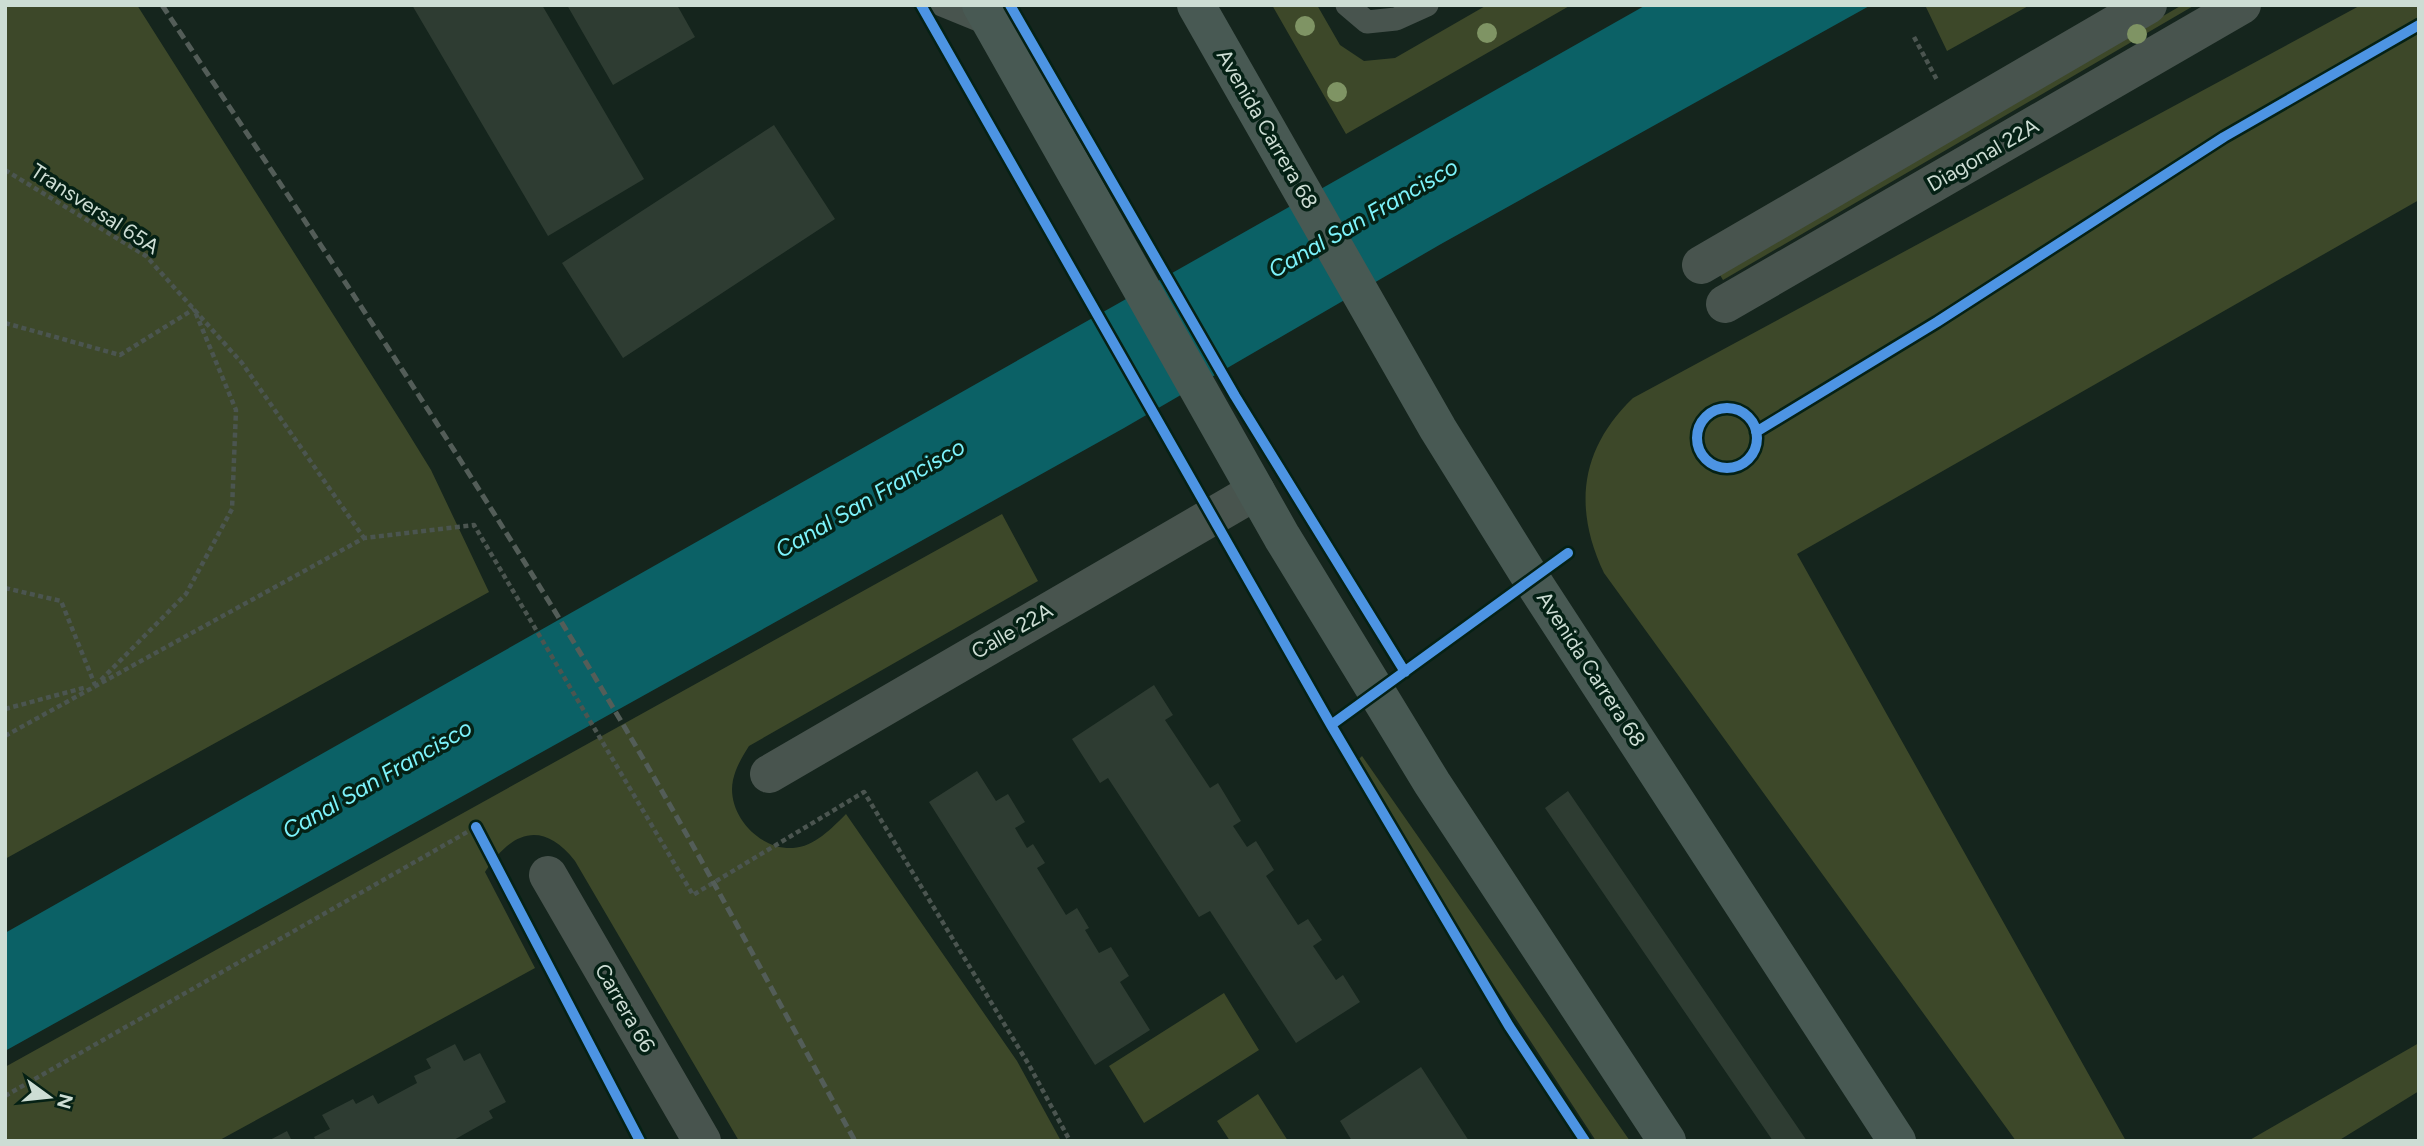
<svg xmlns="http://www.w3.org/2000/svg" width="2424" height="1146" viewBox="0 0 2424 1146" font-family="Figtree,sans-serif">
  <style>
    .green { fill: #3d4829 }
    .water { fill: #0b6166 }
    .building { fill: #2e3c32 }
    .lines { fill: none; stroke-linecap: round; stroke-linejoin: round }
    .path { stroke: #4b5550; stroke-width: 4.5; stroke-dasharray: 5 3.5; stroke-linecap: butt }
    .lane { stroke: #48544e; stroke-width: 23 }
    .street { stroke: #48544e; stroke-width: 38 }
    .secondary { stroke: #48544e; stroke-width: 38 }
    .primary { stroke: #485953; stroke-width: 38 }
    .rail { stroke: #535d58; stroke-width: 5; stroke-dasharray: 10 5; stroke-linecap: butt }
    .cycleway-casing { stroke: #052115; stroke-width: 15 }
    .cycleway { stroke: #4d94e3; stroke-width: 10 }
    .tree { fill: #7f9464 }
    .labels { text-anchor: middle; stroke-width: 7; stroke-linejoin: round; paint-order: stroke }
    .street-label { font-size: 21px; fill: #cdddd4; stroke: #052115 }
    .water-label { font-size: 23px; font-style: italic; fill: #7df3fb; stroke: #052115 }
  </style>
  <rect width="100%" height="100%" fill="#15251d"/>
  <!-- green -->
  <path class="green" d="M 5,5 L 137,5 L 402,423 L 431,470 L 489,592 L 5,859 Z
    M 1272,5 L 1317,5 L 1340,45 L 1364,61 L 1395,58 L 1487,5 L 1571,5 L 1346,134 Z
    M 1925,5 L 2030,5 L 1947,51 Z
    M 2182,5 L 2195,5 L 1723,280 L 1720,275 Z
    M 2361,5 L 2419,5 L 2419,200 L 1797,554 L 2126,1141 L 2016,1141 L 1604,573 C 1573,508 1580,449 1633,398 Z
    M 1002,514 L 1038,581 L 749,746 C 742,757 736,767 733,780 C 726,813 758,850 793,848 C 814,847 832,828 846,814 L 1017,1061 L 1061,1141 L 739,1141 L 575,861 C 542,819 511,832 485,872 L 535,968 L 218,1141 L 5,1141 L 5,1067 Z
    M 1362,756 L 1630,1141 L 1596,1141 L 1455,926 L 1358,760 Z
    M 1224,993 L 1259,1050 L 1144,1123 L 1109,1066 Z
    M 2419,1043 L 2419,1091 L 2338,1141 L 2248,1141 Z
    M 1258,1094 L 1288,1141 L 1230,1141 L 1217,1121 Z"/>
  <!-- water -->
  <path class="water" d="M 1646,5 L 1871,5 L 1441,244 L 1124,428 L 5,1051 L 5,933 Z"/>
  <!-- building -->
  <path class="building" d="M 412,5 L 542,5 L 644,179 L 548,236 Z
    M 567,5 L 677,5 L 695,37 L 613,85 Z
    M 774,125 L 835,219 L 623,358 L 562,263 Z
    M 1154,685 L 1173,715 L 1165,720 L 1210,788 L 1218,783 L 1241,821 L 1233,826 L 1247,847 L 1256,841 L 1274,870 L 1266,876 L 1298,925 L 1308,919 L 1322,940 L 1313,946 L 1336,980 L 1343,975 L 1360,1002 L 1296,1043 L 1210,911 L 1199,917 L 1108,778 L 1100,783 L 1072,739 Z
    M 977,771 L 996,801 L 1008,794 L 1025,822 L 1015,828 L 1027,848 L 1033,844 L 1045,863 L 1037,868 L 1066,915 L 1077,908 L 1089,928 L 1085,930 L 1099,953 L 1111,947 L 1129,976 L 1120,982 L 1150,1030 L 1095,1065 L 929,802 Z
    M 1568,791 L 1807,1141 L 1773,1141 L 1545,808 Z
    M 455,1044 L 464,1061 L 480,1053 L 506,1102 L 489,1111 L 493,1118 L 452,1141 L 316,1141 L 314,1137 L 330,1129 L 322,1115 L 353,1099 L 356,1104 L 373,1095 L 378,1104 L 417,1083 L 414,1076 L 431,1068 L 426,1059 Z
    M 1421,1067 L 1469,1141 L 1352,1141 L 1340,1121 Z
    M 287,1131 L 292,1141 L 268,1141 Z"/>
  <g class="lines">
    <!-- path -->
    <path class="path" d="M 1914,37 L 1937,80
      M 5,170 L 146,256 L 242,363 L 364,538
      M 5,323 L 120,355 L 194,309
      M 5,588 L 61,601 L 95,685
      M 101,680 L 186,594 L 232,509 L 236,410 L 194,309
      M 5,709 L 87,687
      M 5,736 L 364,538 L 474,525 L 693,895 L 864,792 L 1029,1065 L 1070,1141
      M 5,1096 L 476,827"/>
    <!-- lane -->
    <path class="lane" d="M 942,5 L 991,25
      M 1347,5 L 1367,22 L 1396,19 L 1427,5"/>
    <!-- street -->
    <path class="street" d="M 769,774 L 1256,491
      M 548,875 L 702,1141"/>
    <!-- secondary -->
    <path class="secondary" d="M 1701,265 L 2148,5
      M 1725,304 L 2242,5"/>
    <!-- primary -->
    <path class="primary" d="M 981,5 L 1282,537 L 1432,783 L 1667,1141
      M 1196,5 L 1438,429 L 1532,580 L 1897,1141"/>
    <!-- rail -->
    <path class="rail" d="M 162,5 C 322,247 484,488 631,738 C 709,870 781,1007 855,1141"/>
    <defs>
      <path id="cycleway" d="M 921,5 L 1331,725 L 1509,1026 L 1585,1141
        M 1010,5 L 1235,396 L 1405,672
        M1697 438a30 30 0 1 1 60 0a30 30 0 1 1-60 0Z
        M 1756,432 L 1937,322 L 2224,137 L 2419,25
        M 1331,725 L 1568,553
        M 476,827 L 640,1141"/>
    </defs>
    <!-- cycleway casing -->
    <use href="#cycleway" class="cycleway-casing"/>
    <!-- cycleway -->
    <use href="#cycleway" class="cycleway"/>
  </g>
  <!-- trees -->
  <g class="tree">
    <circle cx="1305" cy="26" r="10"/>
    <circle cx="1487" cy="33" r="10"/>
    <circle cx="2137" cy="34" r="10"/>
    <circle cx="1337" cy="92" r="10"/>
  </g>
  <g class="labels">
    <!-- street labels -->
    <g class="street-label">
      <text transform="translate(1267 129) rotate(60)" y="7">Avenida Carrera 68</text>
      <text transform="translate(1983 155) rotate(-30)" y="7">Diagonal 22A</text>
      <text transform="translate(95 209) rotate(33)" y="7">Transversal 65A</text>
      <text transform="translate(1012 631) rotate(-30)" y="7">Calle 22A</text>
      <text transform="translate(1591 669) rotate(57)" y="7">Avenida Carrera 68</text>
      <text transform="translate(625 1008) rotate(60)" y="7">Carrera 66</text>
    </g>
    <!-- water labels -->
    <g class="water-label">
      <text transform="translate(1363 218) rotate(-30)" y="8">Canal San Francisco</text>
      <text transform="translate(870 498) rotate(-30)" y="8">Canal San Francisco</text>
      <text transform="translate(377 779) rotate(-30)" y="8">Canal San Francisco</text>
    </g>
  </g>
  <!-- border -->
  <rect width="2424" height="1146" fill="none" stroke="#cdddd4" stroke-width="14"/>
  <!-- north arrow -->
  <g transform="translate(49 1097) rotate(105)" stroke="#052115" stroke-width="5" paint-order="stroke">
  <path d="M0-5L12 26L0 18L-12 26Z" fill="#cdddd4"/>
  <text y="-10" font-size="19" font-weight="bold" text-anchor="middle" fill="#cdddd4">N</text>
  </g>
</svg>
